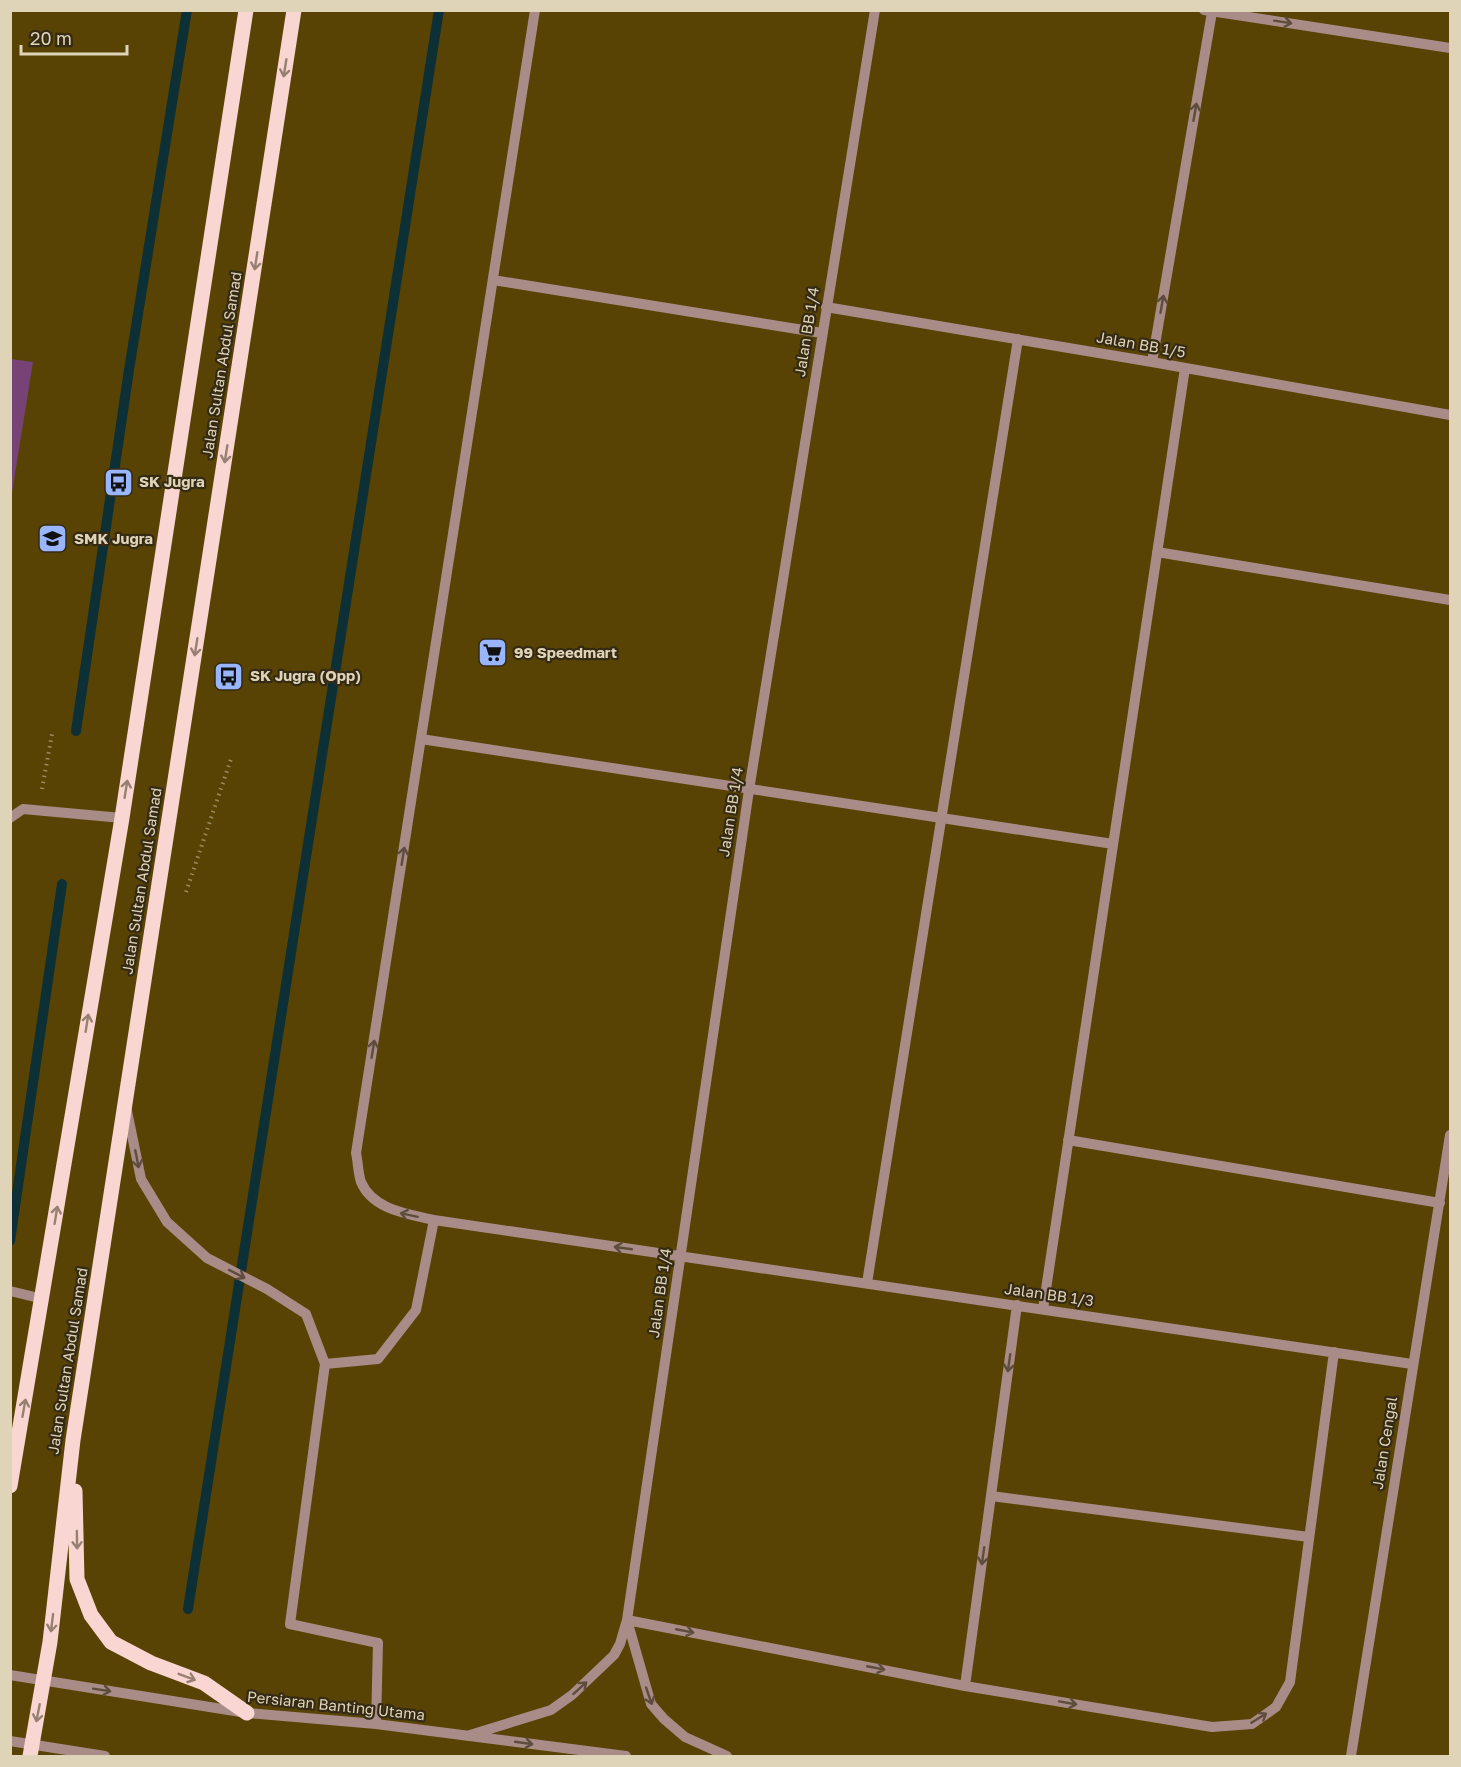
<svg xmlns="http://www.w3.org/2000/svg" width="1461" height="1767" viewBox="0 0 1461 1767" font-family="'Golos Text',sans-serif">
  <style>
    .green { fill: #774276 }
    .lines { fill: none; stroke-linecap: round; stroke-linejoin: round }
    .stream { stroke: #0c3035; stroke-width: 10 }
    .path { stroke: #9b8a5d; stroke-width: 4; stroke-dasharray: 1.5 4.5; stroke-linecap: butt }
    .minor { stroke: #a98c88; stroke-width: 10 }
    .major { stroke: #f9d6d1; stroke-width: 15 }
    .oneway { stroke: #5e4d3d }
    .oneway2 { stroke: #978072 }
    .labels { text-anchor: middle; stroke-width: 4.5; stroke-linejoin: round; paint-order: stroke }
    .street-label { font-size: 15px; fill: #dfd3b8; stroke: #352b14 }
    .poi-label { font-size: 15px; font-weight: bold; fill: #dfd3b8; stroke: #352b14; text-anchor: start }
  </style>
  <rect width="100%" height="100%" fill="#584304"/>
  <!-- green -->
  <path class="green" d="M 11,359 L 33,362 L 11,499 L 10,359 Z"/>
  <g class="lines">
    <!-- stream -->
    <path class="stream" d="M 76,731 L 129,370 L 187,10
      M 10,1241 L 62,884
      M 188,1609 L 439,10"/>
    <!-- path -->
    <path class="path" d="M 42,789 L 52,734
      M 186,892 L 232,756"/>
    <!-- minor -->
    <path class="minor" d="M 535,10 L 356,1153 C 358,1162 358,1173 361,1182 C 373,1210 408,1214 434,1220 L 1412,1364
      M 1204,10 L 1450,48
      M 493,280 L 822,333
      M 826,307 L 1152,362 L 1450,415
      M 1152,362 L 1212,12
      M 1157,552 L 1450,600
      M 421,739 L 1113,844
      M 10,818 L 23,809 L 122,818
      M 127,1111 L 141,1179 L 167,1222 L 207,1258 L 267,1289 L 306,1314 L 325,1364 L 290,1624 L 378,1643 L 376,1724
      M 1068,1140 L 1440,1203
      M 867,1283 L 1018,339
      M 10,1291 L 43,1299
      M 1043,1309 L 1185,368
      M 325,1364 L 378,1359 L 416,1310 L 434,1220
      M 991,1496 L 1309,1537
      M 627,1620 L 965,1686 L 1212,1727 L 1252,1724 L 1276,1707 L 1290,1682 L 1334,1352
      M 627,1620 L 651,1704 L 664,1719 L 685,1737 L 727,1756
      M 10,1675 L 247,1713 L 376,1724 L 626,1756
      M 965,1686 L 1017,1305
      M 470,1735 L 551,1710 L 572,1695 L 614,1655 L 620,1644 L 627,1620 L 749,790 L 875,10
      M 10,1741 L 105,1756
      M 1351,1756 L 1450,1135"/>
    <!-- major -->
    <path class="major" d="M 10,1486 L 122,818 L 246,10
      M 75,1491 L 77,1579 L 91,1615 L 111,1642 L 151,1663 L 204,1683 L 247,1713
      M 30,1756 L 50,1642 L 73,1440 L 294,10"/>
  </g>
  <!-- one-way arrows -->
  <defs><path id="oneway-shaft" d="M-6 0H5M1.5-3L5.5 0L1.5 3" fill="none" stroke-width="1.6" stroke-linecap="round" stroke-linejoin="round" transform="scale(1.5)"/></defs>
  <g class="oneway">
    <use href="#oneway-shaft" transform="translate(1283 22) rotate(9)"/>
    <use href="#oneway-shaft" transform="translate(1195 112) rotate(-80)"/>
    <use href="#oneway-shaft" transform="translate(1162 304) rotate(-80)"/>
    <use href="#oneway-shaft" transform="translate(403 856) rotate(-81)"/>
    <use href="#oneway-shaft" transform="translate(373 1049) rotate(-81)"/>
    <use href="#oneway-shaft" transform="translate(137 1159) rotate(79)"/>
    <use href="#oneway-shaft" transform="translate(409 1215) rotate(-168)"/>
    <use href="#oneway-shaft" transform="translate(623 1248) rotate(-172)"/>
    <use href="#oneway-shaft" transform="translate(237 1274) rotate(27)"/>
    <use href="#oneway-shaft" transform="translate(1009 1363) rotate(98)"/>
    <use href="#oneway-shaft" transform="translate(983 1556) rotate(98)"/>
    <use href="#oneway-shaft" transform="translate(685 1631) rotate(11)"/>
    <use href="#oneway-shaft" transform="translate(876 1668) rotate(11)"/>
    <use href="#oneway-shaft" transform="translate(580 1688) rotate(-42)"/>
    <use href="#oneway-shaft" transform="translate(102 1690) rotate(9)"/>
    <use href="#oneway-shaft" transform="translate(649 1696) rotate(71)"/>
    <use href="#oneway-shaft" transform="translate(1068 1703) rotate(10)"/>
    <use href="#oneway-shaft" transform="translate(1259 1718) rotate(-32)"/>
    <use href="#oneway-shaft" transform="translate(524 1743) rotate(8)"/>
  </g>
  <g class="oneway2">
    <use href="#oneway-shaft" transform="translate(285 68) rotate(99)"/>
    <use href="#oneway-shaft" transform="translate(256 261) rotate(99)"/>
    <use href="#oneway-shaft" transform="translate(226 454) rotate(99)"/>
    <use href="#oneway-shaft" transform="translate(196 647) rotate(99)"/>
    <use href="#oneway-shaft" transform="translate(126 789) rotate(-81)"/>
    <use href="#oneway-shaft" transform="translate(87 1023) rotate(-81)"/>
    <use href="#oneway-shaft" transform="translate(56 1215) rotate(-81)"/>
    <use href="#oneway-shaft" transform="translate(24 1408) rotate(-80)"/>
    <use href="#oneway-shaft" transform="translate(77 1540) rotate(89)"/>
    <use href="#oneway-shaft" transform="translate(52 1623) rotate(97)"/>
    <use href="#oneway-shaft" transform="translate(187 1677) rotate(21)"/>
    <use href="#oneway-shaft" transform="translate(38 1713) rotate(101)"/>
  </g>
  <!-- icons -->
  <defs>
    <symbol id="bus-square" viewBox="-11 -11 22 22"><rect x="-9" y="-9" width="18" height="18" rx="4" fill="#99b5fd" stroke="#352b14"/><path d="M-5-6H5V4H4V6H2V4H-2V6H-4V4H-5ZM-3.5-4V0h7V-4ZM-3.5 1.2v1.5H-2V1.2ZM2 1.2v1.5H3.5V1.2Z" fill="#111"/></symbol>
    <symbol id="school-square" viewBox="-11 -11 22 22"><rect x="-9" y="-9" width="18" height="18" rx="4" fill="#99b5fd" stroke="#352b14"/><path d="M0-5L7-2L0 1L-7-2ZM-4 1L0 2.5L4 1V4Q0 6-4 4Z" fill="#111"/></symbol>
    <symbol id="supermarket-square" viewBox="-11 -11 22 22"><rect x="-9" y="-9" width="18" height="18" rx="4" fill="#99b5fd" stroke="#352b14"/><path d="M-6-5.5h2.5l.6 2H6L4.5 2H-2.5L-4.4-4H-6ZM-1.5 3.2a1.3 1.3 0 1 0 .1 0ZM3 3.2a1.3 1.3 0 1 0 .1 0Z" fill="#111"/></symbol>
  </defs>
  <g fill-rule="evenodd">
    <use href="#bus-square" x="102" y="466" width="33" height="33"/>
    <use href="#school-square" x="36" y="522" width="33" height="33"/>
    <use href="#supermarket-square" x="476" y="636" width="33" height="33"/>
    <use href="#bus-square" x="212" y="660" width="33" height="33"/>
  </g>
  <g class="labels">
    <!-- street labels -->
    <g class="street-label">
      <text transform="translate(807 332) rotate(-81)" y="5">Jalan BB 1/4</text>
      <text transform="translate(1141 345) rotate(10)" y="5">Jalan BB 1/5</text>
      <text transform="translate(222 365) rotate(-81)" y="5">Jalan Sultan Abdul Samad</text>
      <text transform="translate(731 812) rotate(-81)" y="5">Jalan BB 1/4</text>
      <text transform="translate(142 881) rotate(-81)" y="5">Jalan Sultan Abdul Samad</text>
      <text transform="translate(660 1293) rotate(-82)" y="5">Jalan BB 1/4</text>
      <text transform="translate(1049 1295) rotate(8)" y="5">Jalan BB 1/3</text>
      <text transform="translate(68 1361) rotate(-81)" y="5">Jalan Sultan Abdul Samad</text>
      <text transform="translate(1385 1443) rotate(-81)" y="5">Jalan Cengal</text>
      <text transform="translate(336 1706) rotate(6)" y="5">Persiaran Banting Utama</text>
    </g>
    <!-- poi labels -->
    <g class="poi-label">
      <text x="139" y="487">SK Jugra</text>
      <text x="74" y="544">SMK Jugra</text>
      <text x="514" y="658">99 Speedmart</text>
      <text x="250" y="681">SK Jugra (Opp)</text>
    </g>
  </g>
  <!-- border -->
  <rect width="1461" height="1767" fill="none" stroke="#dfd3b8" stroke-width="24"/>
  <!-- scale -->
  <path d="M21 45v9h106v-9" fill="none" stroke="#dfd3b8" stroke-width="3"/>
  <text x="30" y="45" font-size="18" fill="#dfd3b8" stroke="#352b14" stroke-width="4.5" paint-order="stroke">20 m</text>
</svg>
